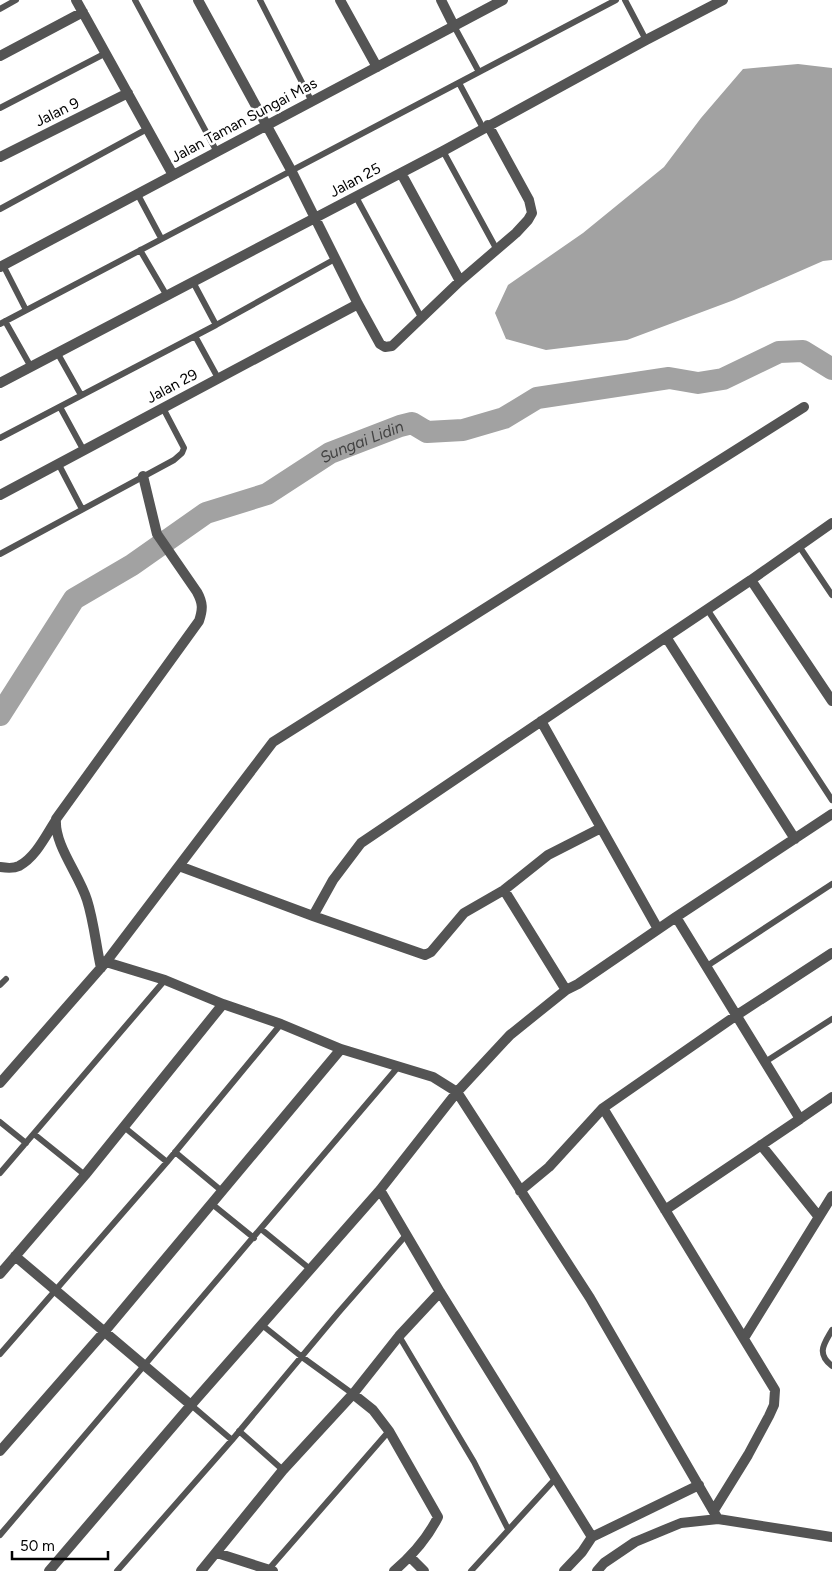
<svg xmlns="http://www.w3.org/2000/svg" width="832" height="1571" viewBox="0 0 832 1571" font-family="Figtree,sans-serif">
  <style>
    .water { fill: #a2a2a2 }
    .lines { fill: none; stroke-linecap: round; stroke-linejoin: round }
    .river { stroke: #a2a2a2; stroke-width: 22 }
    .service { stroke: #545454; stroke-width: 6 }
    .minor { stroke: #545454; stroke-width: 10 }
    .labels { text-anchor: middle; stroke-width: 5; stroke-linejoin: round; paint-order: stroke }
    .street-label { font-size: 15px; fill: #000; stroke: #fff }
    .water-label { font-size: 16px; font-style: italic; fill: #434343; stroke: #fff }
  </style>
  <rect width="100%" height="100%" fill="#fff"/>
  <!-- water -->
  <path class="water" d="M 798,64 L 832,68 L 832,260 L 823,261 L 734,300 L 627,340 L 546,350 L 506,339 L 495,313 L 508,285 L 583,233 L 664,167 L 701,118 L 743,69 Z"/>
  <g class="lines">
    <!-- river -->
    <path class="river" id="s1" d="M 0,715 L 74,599 L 132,565 L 206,513 L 267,494 L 330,453 L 400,426 L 412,423 L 427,432 L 463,430 L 504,418 L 537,398 L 669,378 L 698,383 L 723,379 L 779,352 L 803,351 L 832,369"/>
    <!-- service -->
    <path class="service" d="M 135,0 L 217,152
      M 260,0 L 312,102
      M 625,0 L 646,40
      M 0,9 L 16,0
      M 454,26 L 479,72
      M 459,83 L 483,128
      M 0,108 L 106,53
      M 443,151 L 497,250
      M 137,193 L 161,238
      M 356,197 L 421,317
      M 0,209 L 147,129
      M 140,250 L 167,296
      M 3,265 L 26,310
      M 193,282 L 216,325
      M 5,321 L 31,367
      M 0,324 L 616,0
      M 195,336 L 218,378
      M 58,354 L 81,395
      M 60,407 L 84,451
      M 0,438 L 216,325 L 335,259
      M 59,465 L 82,509
      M 799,546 L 832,595
      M 0,554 L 174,460 L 182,453 L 184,448 L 163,408
      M 707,609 L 832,800
      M 707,966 L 832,884
      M 0,985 L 6,979
      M 765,1062 L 832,1019
      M 0,1122 L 26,1143
      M 124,1127 L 167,1162
      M 34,1134 L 85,1175
      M 175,1152 L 223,1192
      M 0,1173 L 165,980
      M 212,1204 L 254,1238
      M 261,1229 L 310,1269
      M 262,1325 L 302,1357 L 353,1394
      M 832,1330 C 824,1344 816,1353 832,1366
      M 399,1336 L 474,1462 L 508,1529
      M 0,1354 L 167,1162 L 281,1024
      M 191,1405 L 232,1440
      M 239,1431 L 283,1470
      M 0,1535 L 398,1067
      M 268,1570 L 389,1431
      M 117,1571 L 232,1440 L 338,1313 L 407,1234
      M 471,1571 L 555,1479"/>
    <!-- minor -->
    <path class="minor" d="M 76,0 L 173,175
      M 198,0 L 291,170 L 358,304 L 380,344 L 385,347 L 392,346 L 460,281 L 516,233 L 528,220 L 532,213 L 529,200 L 488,125
      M 340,0 L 377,67
      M 441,0 L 454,26
      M 0,56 L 83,12
      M 0,157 L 128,93
      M 401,173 L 460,281
      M 0,267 L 503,0
      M 0,383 L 443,151 L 646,40 L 723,0
      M 0,495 L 358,304
      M 751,580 L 832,701
      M 541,721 L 658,929
      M 832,814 L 676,917 L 800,1119 L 832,1097
      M 795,839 L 666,637 L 751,580 L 832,523
      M 179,866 L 313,916 L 425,955 L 431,952 L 464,913 L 504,890 L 548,855 L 601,828
      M 0,867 C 6,868 13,869 19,866 C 36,857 46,835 56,820
      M 504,890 L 566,990
      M 313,916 L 333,880 L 361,843 L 666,637
      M 106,962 L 165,980 L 223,1004 L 281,1024 L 341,1049 L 433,1077 L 457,1092 L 590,1298 L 718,1519
      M 101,968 C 96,946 94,922 87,900 C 79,874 54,845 56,819 L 199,621 C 203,609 203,603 197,592 L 157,534 L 143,476
      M 0,1083 L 106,962 L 273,742 L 804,407
      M 603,1108 L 775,1390 L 774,1405 L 769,1416 L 748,1455 L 714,1510
      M 761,1145 L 819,1217
      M 380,1190 L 440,1292 L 592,1537 L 582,1552 L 564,1571
      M 520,1191 L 549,1167 L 603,1108 L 737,1015 L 832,953
      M 665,1210 L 800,1119
      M 15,1256 L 191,1405
      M 0,1274 L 85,1175 L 223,1004
      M 744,1338 L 832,1196
      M 353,1394 L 373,1410 L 389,1431 L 438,1517 C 427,1539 413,1555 394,1571
      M 0,1451 L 105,1331 L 341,1049
      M 592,1537 L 699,1485
      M 217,1553 L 273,1571
      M 410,1557 L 424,1571
      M 49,1571 L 191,1405 L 380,1190 L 457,1092 L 510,1035 L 566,990 L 578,984 L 676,917
      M 201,1571 L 283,1470 L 353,1394 L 399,1336 L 440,1292
      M 597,1571 L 604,1563 L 635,1542 L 681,1523 L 718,1519 L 832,1537"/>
  </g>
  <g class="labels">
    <!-- street labels -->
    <g class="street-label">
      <text transform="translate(57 112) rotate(-26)" y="5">Jalan 9</text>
      <text transform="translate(244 120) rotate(-28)" y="5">Jalan Taman Sungai Mas</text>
      <text transform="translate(355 180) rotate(-28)" y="5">Jalan 25</text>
      <text transform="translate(172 386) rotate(-28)" y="5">Jalan 29</text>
    </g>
    <!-- water labels -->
    <g class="water-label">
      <text dy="6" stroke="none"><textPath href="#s1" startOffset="468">Sungai Lidin</textPath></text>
    </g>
  </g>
  <!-- scale -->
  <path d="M12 1551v8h96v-8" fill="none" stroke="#000000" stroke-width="2.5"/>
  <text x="20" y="1551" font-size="15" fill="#000000" stroke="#ffffff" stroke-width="4" paint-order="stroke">50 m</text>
</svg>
